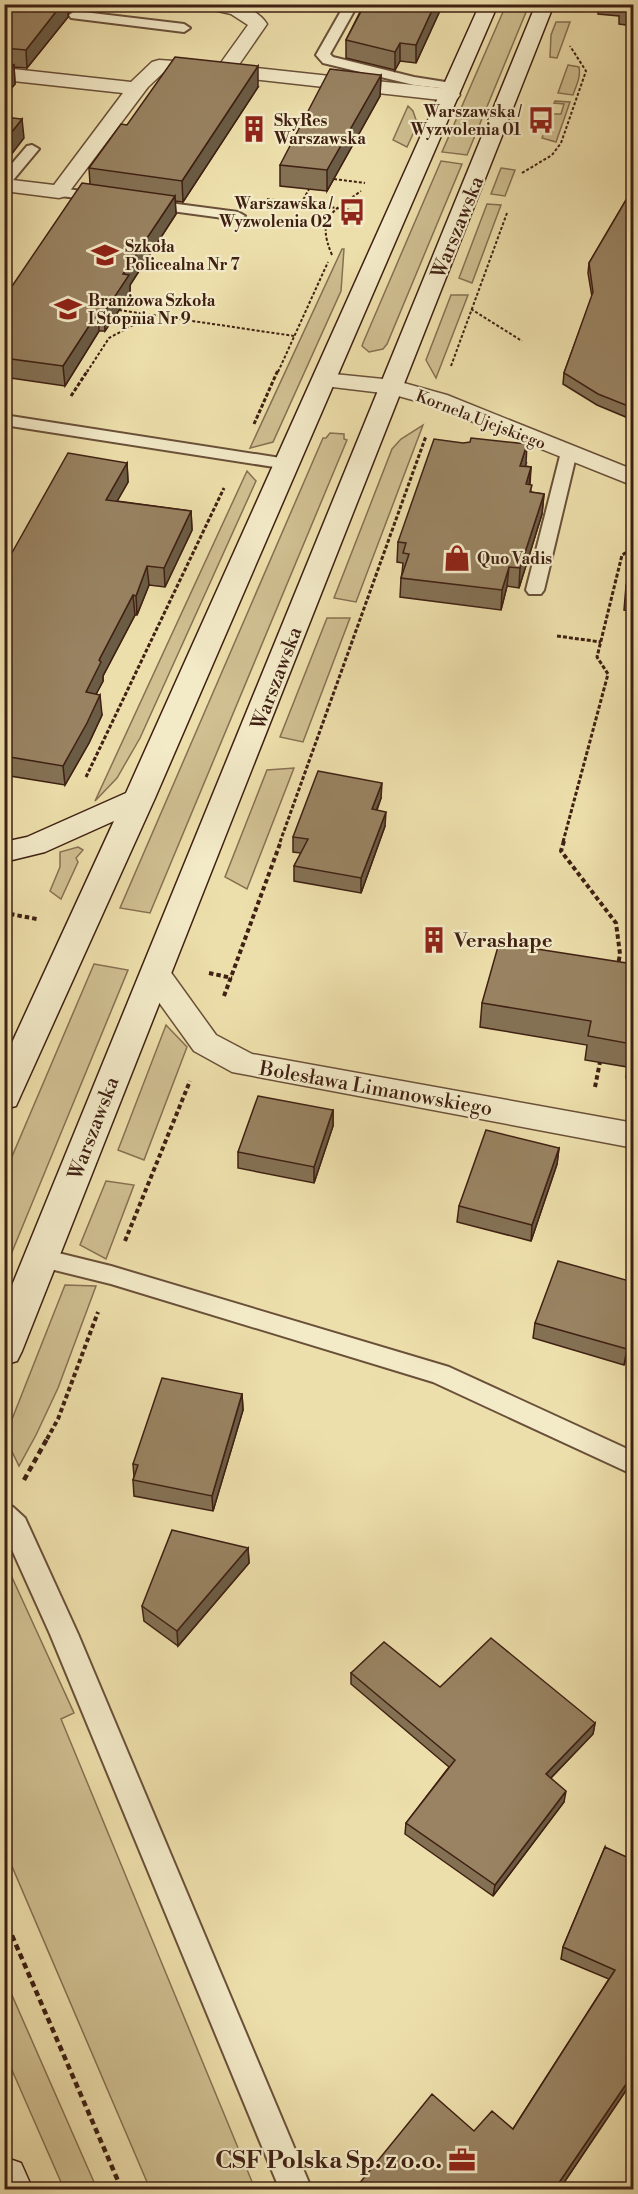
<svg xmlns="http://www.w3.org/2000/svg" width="638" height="2194" viewBox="0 0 638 2194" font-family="'Libre Bodoni',serif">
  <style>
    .green { fill: #cfbf91; stroke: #877052; stroke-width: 1.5 }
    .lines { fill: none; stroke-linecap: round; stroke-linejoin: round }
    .service-casing { stroke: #6a5039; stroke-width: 4 }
    .minor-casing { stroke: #6a5039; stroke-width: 3 }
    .secondary-casing { stroke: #3f2013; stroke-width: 3 }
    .path-far3 { stroke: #3f2013; stroke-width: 2; stroke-dasharray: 3 2; stroke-linecap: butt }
    .path-far2 { stroke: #3f2013; stroke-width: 3; stroke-dasharray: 4 2; stroke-linecap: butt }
    .path-far1 { stroke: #3f2013; stroke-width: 4; stroke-dasharray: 4.5 3; stroke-linecap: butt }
    .path { stroke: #3f2013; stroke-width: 4.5; stroke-dasharray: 6 4; stroke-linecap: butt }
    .service { fill: #f3eac8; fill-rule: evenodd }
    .minor { fill: #f3eac8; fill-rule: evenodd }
    .secondary { fill: #f3eac8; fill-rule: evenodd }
    .wall { fill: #847154; stroke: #3f2013; stroke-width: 1.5 }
    .shaded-wall { fill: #6b5c45; stroke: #3f2013; stroke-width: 1.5 }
    .building { fill: #998362; stroke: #3f2013; stroke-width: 1.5 }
    .labels { text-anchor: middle; stroke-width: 4.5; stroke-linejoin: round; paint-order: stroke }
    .far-poi-label { font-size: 16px; font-weight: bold; fill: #3f2013; stroke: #f3eac8; text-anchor: start }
    .far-street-label { font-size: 16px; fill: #3f2013; stroke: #f3eac8 }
    .street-label { font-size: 20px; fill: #3f2013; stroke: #f3eac8 }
    .poi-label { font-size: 20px; font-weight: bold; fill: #3f2013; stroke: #f3eac8; text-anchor: start }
    .near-poi-label { font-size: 24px; font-weight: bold; fill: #3f2013; stroke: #f3eac8; text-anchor: end }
  </style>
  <rect width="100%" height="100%" fill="#eddfab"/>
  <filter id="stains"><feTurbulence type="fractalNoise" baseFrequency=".00333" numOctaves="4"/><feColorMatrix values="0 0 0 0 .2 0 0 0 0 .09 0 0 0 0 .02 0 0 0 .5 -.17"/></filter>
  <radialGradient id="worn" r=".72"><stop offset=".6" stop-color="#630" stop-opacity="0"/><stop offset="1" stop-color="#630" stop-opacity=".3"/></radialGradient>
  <!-- green -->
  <path class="green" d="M 506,5 L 529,5 L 467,155 L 442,152 Z
    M 556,22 L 570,22 L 557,58 L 550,57 L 551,35 Z
    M 568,65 L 579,67 C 581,77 576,86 573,95 L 558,93 Z
    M 555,101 L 570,102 L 556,142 L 542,138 L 551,114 L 561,114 L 564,104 L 554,103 Z
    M 408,106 L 413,111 L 416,120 L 419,121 L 407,147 L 393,140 Z
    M 441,161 L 462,164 L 387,344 L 383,349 L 369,352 L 362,346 L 363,343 Z
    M 501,168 L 515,170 L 505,196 L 491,194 Z
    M 487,204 L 501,205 L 472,283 L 459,278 Z
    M 342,249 L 344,249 L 341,291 L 273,442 L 250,448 Z
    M 451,295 L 468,295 L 436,378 L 426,360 Z
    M 423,425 L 356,602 L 334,598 L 392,449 L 401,439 Z
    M 330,433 L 344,434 L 344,439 L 347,440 L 150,913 L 120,908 L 323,438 L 326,438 Z
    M 247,471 L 256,481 L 140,738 L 117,778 L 95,801 Z
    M 327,618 L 350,618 L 303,742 L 280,737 Z
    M 294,768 L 247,889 L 225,877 L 267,770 Z
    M 78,847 L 83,850 L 76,858 L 78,862 L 61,899 L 50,891 L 60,867 L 60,852 Z
    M 94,964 L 128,970 L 5,1269 L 5,1173 Z
    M 166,1025 L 187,1047 L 144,1160 L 118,1150 Z
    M 106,1181 L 134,1185 L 106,1259 L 80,1245 Z
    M 65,1285 L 96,1286 L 58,1388 L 36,1435 L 19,1466 L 5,1437 Z
    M 5,1562 L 74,1713 L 61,1719 L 255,2189 L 150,2189 L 5,1850 Z
    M 4,1977 L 97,2189 L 64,2189 L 8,2061 L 10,2050 L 4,2039 Z"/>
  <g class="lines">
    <defs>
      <path id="service" d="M 345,4 L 358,4 L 330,54 L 333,57 L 414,77 L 458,84 L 460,87 L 458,90 L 414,85 L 323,63 L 316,55 Z
        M 75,11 L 184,24 L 190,28 L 184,32 L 71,18 L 69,15 Z
        M 32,145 L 39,149 L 9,185 L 4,186 L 4,173 L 27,146 Z
        M 59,188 L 105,194 L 112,198 L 105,202 L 54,195 L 52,192 L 54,189 Z
        M 147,200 L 238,212 L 245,216 L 238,220 L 142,207 L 140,204 L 142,201 Z
        M 4,415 L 287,459 L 295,464 L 287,469 L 4,425 Z
        M 569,447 L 577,452 L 544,590 L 541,594 L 529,594 L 526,590 L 561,452 Z
        M 42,1249 L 111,1266 L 449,1367 L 634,1452 L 634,1475 L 433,1382 L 111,1284 L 34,1265 L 30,1258 L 34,1251 Z
        M 4,1504 L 13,1507 L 25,1518 L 78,1634 L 312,2190 L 280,2190 L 50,1634 L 4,1532 Z"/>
      <path id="minor" d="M 203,4 C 227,4 252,2 267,24 L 238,66 L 450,89 L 457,91 L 460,95 L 457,99 L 450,101 L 225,76 L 164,72 L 148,87 L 66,196 L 59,198 L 4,191 L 4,179 L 54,185 L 123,93 L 4,80 L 4,68 L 131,82 L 152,62 L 159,60 L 220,64 L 248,25 L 231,14 L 205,8 Z
        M 324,373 L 393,380 L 447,395 L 634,470 L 634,486 L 431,405 L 391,394 L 316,385 L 312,380 L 316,375 Z
        M 156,964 L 167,967 L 216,1035 L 252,1054 L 634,1123 L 634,1148 L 232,1072 L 194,1051 L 145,983 L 140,975 L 145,967 Z"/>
      <path id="secondary" d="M 480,4 L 498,4 L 155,798 L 20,1097 L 16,1106 L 4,1109 L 4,1060 L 114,821 L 45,852 L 4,862 L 4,842 L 27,837 L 126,793 Z
        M 536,4 L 554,4 L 22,1351 L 17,1361 L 4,1365 L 4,1305 Z
        M 4,2157 L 21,2163 L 33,2190 L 4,2190 Z"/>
    </defs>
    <!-- service casing -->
    <use href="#service" class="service-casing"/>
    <!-- minor casing -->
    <use href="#minor" class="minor-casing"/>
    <!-- secondary casing -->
    <use href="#secondary" class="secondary-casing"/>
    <!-- path-far3 -->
    <path class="path-far3" d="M 583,12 L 586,4
      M 522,173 L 552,155 L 561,143 L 586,71 L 570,46
      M 334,179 L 365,183
      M 267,199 L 352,210
      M 301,204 L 309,189
      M 332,255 C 316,217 332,212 361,191
      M 471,309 L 522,341
      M 119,310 L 151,315
      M 451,366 L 507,213
      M 87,372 L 109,338 L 152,315 L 294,336
      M 278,372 L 328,262"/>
    <!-- path-far2 -->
    <path class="path-far2" d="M 71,396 L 88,370
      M 254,424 L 278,370
      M 557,636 L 601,642
      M 86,777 L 224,488
      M 280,842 L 426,436
      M 563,842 L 608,674 L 597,657 L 622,555 L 634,548"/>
    <!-- path-far1 -->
    <path class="path-far1" d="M 564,841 L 561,851 L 616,923 L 620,954 L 618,965
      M 10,914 L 37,919
      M 209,973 L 232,978
      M 224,996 L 281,841
      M 595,1087 L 600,1062
      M 125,1241 L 190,1081
      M 47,1439 L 58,1419 L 98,1312"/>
    <!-- path -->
    <path class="path" d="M 24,1480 L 48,1437
      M 4,1917 L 122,2190"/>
    <!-- service -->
    <use href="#service" class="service"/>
    <!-- minor -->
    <use href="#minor" class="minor"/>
    <!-- secondary -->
    <use href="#secondary" class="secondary"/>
  </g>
  <!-- wall -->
  <path class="wall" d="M 4,4 L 75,9 L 68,13 L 68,17 L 27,68 L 14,67 L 15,84 L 4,97 Z
    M 364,4 L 443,4 L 416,63 L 400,61 L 395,70 L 346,58 L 346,40 Z
    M 599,4 L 633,4 L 633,26 L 619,24 L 619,16 L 598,14 Z
    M 381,75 L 380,96 L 327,191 L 280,186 L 280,165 Z
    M 258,87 L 183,202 L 175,201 L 176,214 L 130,285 L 130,294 L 105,331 L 99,331 L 65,386 L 4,377 L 4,298 L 90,184 L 89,168 L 127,125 Z
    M 633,188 L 633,420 L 597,405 L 563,384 L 564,373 L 592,297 L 588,273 L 589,263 Z
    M 127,463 L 128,482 L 117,501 L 191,511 L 192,530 L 165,587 L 149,585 L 137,615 L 135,615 L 103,676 L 103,681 L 96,694 L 102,715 L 89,743 L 65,785 L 4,775 L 4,557 L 9,558 Z
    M 526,464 L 525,466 L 531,467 L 530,485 L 531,492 L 544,494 L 542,514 L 519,588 L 507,586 L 501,610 L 400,597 L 401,578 L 402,573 L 403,563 L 397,562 L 398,542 Z
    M 633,560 L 633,611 L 624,610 L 626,586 Z
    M 381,798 L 377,810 L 385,826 L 361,893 L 294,881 L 294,866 L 301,853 L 293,852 L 293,837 Z
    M 633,964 L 633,1080 L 626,1078 L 627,1067 L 585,1060 L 587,1045 L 480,1027 L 482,1003 Z
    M 333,1110 L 333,1126 L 314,1183 L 238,1168 L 238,1152 Z
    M 559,1148 L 557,1164 L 531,1241 L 457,1222 L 459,1206 Z
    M 535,1323 L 633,1337 L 624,1365 L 533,1338 Z
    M 242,1394 L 243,1410 L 213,1511 L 134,1496 L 133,1480 L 134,1477 L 133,1464 Z
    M 248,1548 L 249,1563 L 178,1646 L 144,1621 L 142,1606 Z
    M 351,1673 L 440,1687 L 595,1723 L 593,1734 L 551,1778 L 564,1802 L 493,1896 L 405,1834 L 406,1823 L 449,1767 L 351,1684 Z
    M 605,1847 L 633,2080 L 559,2190 L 354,2190 L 474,2131 L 513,2129 L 609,1979 L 561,1959 L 563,1947 Z"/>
  <!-- shaded-wall -->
  <path class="shaded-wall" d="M 62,4 L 78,4 L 75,9 L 68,13 L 68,17 L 27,68 L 26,50 Z
    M 435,4 L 443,4 L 416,63 L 416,45 Z
    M 400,43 L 400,61 L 395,70 L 395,52 Z
    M 14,65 L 15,84 L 4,97 L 4,76 Z
    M 258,66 L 258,87 L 183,202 L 182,181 Z
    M 381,75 L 380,96 L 327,191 L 327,170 Z
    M 22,119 L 24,138 L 4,164 L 4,142 Z
    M 175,196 L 176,214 L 130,285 L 130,294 L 105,331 L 104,313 L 123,274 Z
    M 98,312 L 99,331 L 65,386 L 63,366 Z
    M 527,444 L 526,464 L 518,485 L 520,466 Z
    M 127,463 L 128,482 L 107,519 L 106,500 Z
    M 531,467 L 529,486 L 526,484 Z
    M 544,494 L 542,514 L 519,588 L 520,568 Z
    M 191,511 L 192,530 L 165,587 L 164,568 Z
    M 147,566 L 149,585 L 137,615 L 136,596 Z
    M 509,567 L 507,586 L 501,610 L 502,590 Z
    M 133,595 L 135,615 L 103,676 L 103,681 L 87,712 L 86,692 L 99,660 Z
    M 100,695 L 102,715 L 89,743 L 65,785 L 63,766 Z
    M 382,783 L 381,798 L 371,824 L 372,809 Z
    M 386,812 L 385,826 L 361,893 L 361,878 Z
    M 333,1110 L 333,1126 L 314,1183 L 314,1167 Z
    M 559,1148 L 557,1164 L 531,1241 L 532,1225 Z
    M 633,1329 L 633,1337 L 624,1365 L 627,1349 Z
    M 242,1394 L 243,1410 L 213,1511 L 212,1496 Z
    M 248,1548 L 249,1563 L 178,1646 L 177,1631 Z
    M 595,1723 L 593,1734 L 544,1785 L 546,1774 Z
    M 566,1791 L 564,1802 L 493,1896 L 495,1885 Z
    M 633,2074 L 633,2080 L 559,2190 L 554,2190 Z"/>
  <!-- building -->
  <path class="building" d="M 4,4 L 62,4 L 26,50 L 4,48 Z
    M 365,4 L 435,4 L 416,45 L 400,43 L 395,52 L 346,40 Z
    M 623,4 L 633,4 L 633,12 L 620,10 Z
    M 175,57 L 258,66 L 182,181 L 89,168 L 121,124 L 127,125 Z
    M 4,63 L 14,65 L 4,76 Z
    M 330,69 L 381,75 L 327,170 L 280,165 Z
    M 4,117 L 22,119 L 4,142 Z
    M 82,183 L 175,196 L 123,274 L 129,275 L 104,313 L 98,312 L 63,366 L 4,358 L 4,306 L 9,300 L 4,299 L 4,298 Z
    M 633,188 L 633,408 L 598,394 L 564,373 L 593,292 L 589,263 Z
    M 471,438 L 527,444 L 520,466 L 531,467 L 526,484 L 532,485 L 530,492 L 544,494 L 520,568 L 509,567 L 502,590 L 401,578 L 409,554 L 403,553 L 406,543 L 398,542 L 434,439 L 463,443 L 470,442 Z
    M 68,453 L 127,463 L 106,500 L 191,511 L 164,568 L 147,566 L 136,596 L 133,595 L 99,660 L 101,662 L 86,692 L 100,695 L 87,723 L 63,766 L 4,756 L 4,557 L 9,558 Z
    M 633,560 L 633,587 L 626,586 Z
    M 318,771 L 382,783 L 372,809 L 386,812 L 361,878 L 294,866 L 308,839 L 293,837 Z
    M 499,943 L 633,964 L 633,1055 L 629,1055 L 632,1044 L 588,1036 L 591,1021 L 482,1003 Z
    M 258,1096 L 333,1110 L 314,1167 L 238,1152 Z
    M 486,1130 L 559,1148 L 532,1225 L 459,1206 Z
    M 558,1261 L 633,1282 L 633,1329 L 627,1349 L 535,1323 Z
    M 162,1378 L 242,1394 L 212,1496 L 133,1480 L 138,1465 L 133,1464 Z
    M 172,1530 L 248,1548 L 177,1631 L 142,1606 Z
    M 491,1638 L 595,1723 L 546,1774 L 566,1791 L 495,1885 L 406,1823 L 455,1760 L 351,1673 L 384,1642 L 440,1687 Z
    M 605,1847 L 633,1860 L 633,2074 L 554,2190 L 354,2190 L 432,2094 L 474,2131 L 492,2111 L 513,2129 L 615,1970 L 563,1947 Z"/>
  <!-- icons -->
  <defs>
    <symbol id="bus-bare" viewBox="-9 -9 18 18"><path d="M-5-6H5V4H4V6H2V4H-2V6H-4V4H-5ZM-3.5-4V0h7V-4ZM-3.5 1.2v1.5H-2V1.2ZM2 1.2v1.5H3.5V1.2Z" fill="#8f2418" stroke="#f3eac8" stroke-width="2.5" paint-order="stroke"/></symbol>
    <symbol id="building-bare" viewBox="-9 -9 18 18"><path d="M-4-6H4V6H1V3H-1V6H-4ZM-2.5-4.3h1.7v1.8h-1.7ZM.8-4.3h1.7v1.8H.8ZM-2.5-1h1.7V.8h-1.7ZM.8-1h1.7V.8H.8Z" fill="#8f2418" stroke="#f3eac8" stroke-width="2.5" paint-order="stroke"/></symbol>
    <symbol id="university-bare" viewBox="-9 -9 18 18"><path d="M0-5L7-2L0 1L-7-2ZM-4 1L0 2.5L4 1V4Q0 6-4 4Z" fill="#8f2418" stroke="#f3eac8" stroke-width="2.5" paint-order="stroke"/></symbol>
    <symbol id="school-bare" viewBox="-9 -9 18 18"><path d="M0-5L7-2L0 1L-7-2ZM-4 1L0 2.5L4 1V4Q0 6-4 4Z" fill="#8f2418" stroke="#f3eac8" stroke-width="2.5" paint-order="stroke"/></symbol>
    <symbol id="shop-bare" viewBox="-9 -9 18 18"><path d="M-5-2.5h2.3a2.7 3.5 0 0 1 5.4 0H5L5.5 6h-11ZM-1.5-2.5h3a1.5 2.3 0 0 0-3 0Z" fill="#8f2418" stroke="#f3eac8" stroke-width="2.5" paint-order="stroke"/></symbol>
    <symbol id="office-bare" viewBox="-9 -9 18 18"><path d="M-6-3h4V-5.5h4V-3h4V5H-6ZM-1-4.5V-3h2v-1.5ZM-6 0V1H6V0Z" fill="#8f2418" stroke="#f3eac8" stroke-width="2.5" paint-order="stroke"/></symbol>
  </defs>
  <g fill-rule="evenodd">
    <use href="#bus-bare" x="522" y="101" width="38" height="38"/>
    <use href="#building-bare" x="235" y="110" width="38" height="38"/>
    <use href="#bus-bare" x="333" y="193" width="38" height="38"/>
    <use href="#university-bare" x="86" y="236" width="38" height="38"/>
    <use href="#school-bare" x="49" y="290" width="38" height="38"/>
    <use href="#shop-bare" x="438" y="539" width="38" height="38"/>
    <use href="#building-bare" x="415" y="921" width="38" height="38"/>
    <use href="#office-bare" x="443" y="2141" width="38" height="38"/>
  </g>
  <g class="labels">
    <!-- far-poi labels -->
    <g class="far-poi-label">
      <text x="521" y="117" text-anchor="end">Warszawska /<tspan x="521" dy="18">Wyzwolenia 01</tspan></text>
      <text x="274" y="126">SkyRes<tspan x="274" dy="18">Warszawska</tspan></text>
      <text x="332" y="209" text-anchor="end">Warszawska /<tspan x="332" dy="18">Wyzwolenia 02</tspan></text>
      <text x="125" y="252">Szkoła<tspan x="125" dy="18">Policealna Nr 7</tspan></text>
      <text x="88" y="306">Branżowa Szkoła<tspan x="88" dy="18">I Stopnia Nr 9</tspan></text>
      <text x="477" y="564">Quo Vadis</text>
    </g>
    <!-- far-street labels -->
    <g class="far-street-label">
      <text transform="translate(481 419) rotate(21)" y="6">Kornela Ujejskiego</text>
    </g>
    <!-- street labels -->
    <g class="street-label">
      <text transform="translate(457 227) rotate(-68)" y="7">Warszawska</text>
      <text transform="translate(276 678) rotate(-69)" y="7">Warszawska</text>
      <text transform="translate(376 1088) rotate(10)" y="7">Bolesława Limanowskiego</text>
      <text transform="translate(93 1128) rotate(-69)" y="7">Warszawska</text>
    </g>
    <!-- poi labels -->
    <g class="poi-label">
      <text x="454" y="947">Verashape</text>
    </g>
    <!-- near-poi labels -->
    <g class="near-poi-label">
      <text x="442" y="2168">CSF Polska Sp. z o.o.</text>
    </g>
  </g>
  <!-- margin -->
  <rect width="638" height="2194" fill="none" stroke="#eddfab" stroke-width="24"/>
  <rect x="6" y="6" width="626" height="2182" fill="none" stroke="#3f2013" stroke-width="3"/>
  <rect x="12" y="12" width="614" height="2170" fill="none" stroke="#3f2013" stroke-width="1.5"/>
  <rect width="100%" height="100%" filter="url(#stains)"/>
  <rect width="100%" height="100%" fill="url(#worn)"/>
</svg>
